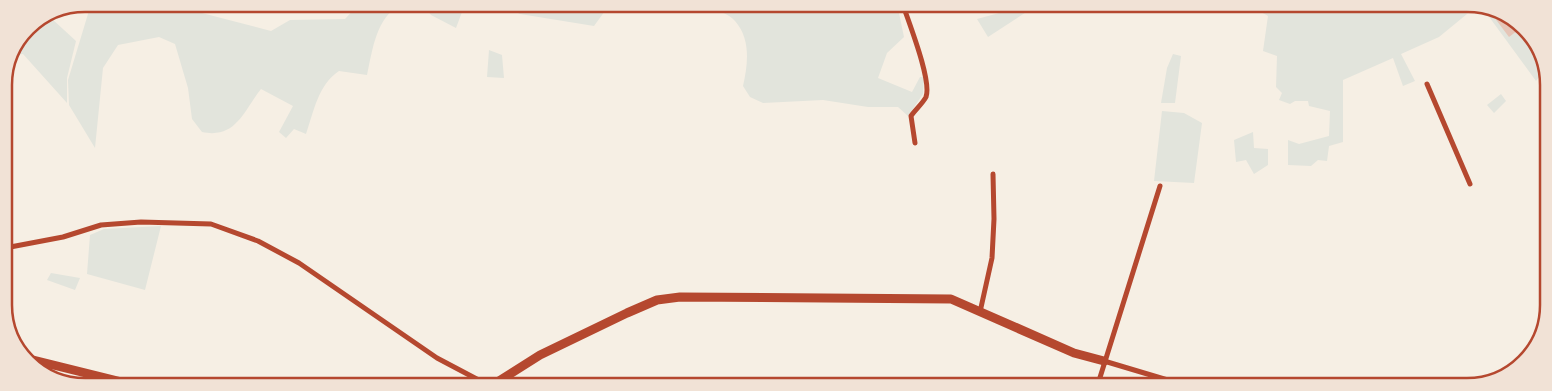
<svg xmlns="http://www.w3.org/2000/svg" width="1552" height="391" viewBox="0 0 1552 391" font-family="Helvetica,sans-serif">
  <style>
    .green { fill: #e2e4dc }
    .water { fill: #c9d6d2 }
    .building { fill: #e6c5b7 }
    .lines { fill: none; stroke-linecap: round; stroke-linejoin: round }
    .minor { stroke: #b5482f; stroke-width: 5 }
    .tertiary { stroke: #b5482f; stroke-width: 9 }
    .rim { fill: none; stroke: #b5482f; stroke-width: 2.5 }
  </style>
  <rect width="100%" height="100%" fill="#f6efe4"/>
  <!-- green -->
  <path class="green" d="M 91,4 L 195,4 L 198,12 L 271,31 L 290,20 L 345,19 L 359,4 L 401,4 C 376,18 373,48 367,75 L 339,71 C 318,85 314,111 306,134 L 294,129 L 286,138 L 279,132 L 293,106 L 261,89 C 243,112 236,139 202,132 L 192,119 L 188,88 L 175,44 L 159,37 L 118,45 L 103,68 L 95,148 L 69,105 L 68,80 Z
    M 422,4 L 465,4 L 456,28 L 431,15 Z
    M 498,4 L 610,4 L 594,26 L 520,14 Z
    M 703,4 L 881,5 L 884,13 L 899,13 L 904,37 L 887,53 L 878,78 L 912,92 L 920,77 L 924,77 L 923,94 L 908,116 L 898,107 L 868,107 L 823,100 L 763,103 L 750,97 L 743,86 C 748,64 751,39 735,21 C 729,13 712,9 703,4 Z
    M 1013,5 L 1037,5 L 988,37 L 977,19 L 1014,9 Z
    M 1258,5 L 1276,5 L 1287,10 L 1289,5 L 1478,5 L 1439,37 L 1401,54 L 1415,81 L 1403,86 L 1393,58 L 1343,80 L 1343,142 L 1329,146 L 1327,161 L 1318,160 L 1311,166 L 1288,165 L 1288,140 L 1299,144 L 1329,136 L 1330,111 L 1309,106 L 1308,101 L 1295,101 L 1290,104 L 1279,100 L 1282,93 L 1276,87 L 1277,56 L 1263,51 L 1268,16 L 1256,9 Z
    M 1492,10 L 1524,28 L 1546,68 L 1536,81 L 1487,14 Z
    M 51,18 L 76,41 L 67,78 L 67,103 L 23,54 L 16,55 L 28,28 Z
    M 489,50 L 502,55 L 504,78 L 487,77 Z
    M 1173,54 L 1181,56 L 1175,103 L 1161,103 L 1167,68 Z
    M 1501,94 L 1506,101 L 1494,113 L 1487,105 Z
    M 1162,111 L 1184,113 L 1202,123 L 1194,183 L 1154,181 Z
    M 1253,132 L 1254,148 L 1268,149 L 1268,165 L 1254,174 L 1246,160 L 1236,162 L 1234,140 Z
    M 161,226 L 145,290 L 87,274 L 90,235 L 104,229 Z
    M 51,273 L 80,278 L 75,290 L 47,280 Z"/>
  <!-- water -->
  <path class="water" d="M 46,373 L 95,385 L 97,386 L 69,386 Z"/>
  <!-- building -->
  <path class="building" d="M 1493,11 L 1521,26 L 1522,27 L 1509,37 L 1491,13 Z"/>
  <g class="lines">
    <!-- minor -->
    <path class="minor" d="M 903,5 C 909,23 932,81 926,97 C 923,103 915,110 911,116 L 915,143
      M 1427,84 L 1470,184
      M 5,248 L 63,237 L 101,225 L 141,222 L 211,224 L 258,241 L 299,263 L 437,358 L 490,386
      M 980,312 L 992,258 L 994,219 L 993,174
      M 1543,327 L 1547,316
      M 1104,361 L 1191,387
      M 1097,387 L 1160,186"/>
    <!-- tertiary -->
    <path class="tertiary" d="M 25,358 L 138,386
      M 491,386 L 540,355 L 627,313 L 657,300 L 680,297 L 951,299 L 1074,353 L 1104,361"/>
  </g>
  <!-- crop -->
  <path d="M0 0H1552V391H0ZM85 12H1467A73 73 0 0 1 1540 85V305A73 73 0 0 1 1467 378H85A73 73 0 0 1 12 305V85A73 73 0 0 1 85 12Z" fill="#f1e2d6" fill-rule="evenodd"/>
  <path class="rim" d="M85 12H1467A73 73 0 0 1 1540 85V305A73 73 0 0 1 1467 378H85A73 73 0 0 1 12 305V85A73 73 0 0 1 85 12Z"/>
</svg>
